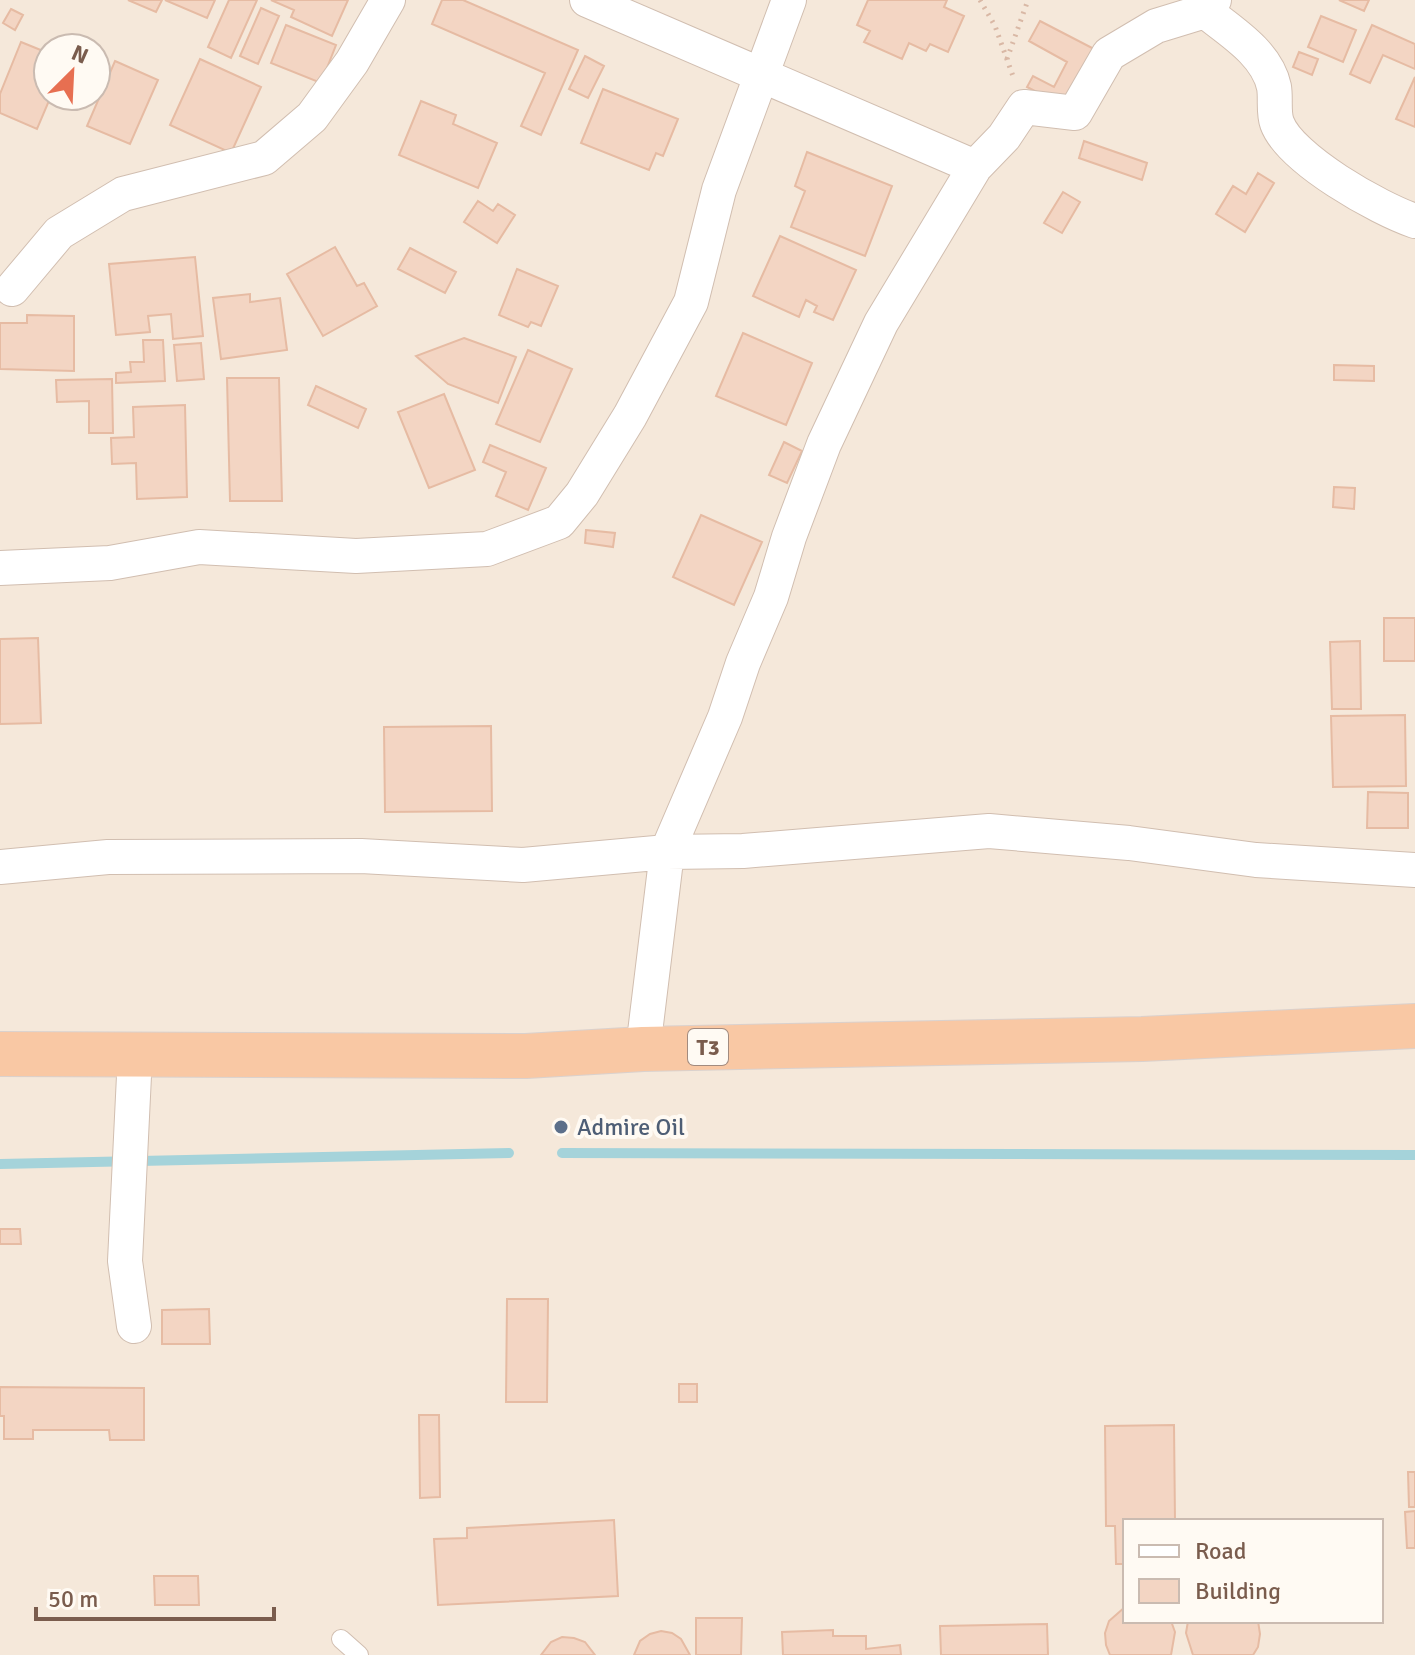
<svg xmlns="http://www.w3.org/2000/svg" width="1415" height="1655" viewBox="0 0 1415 1655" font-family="Signika,sans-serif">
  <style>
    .residential { fill: #f5e8da; fill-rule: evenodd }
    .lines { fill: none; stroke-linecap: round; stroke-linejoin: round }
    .stream { stroke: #a5d3da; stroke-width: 10 }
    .building { fill: #f3d5c3; stroke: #e6bba3; stroke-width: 2 }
    .service-casing { stroke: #d1beb0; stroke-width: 20 }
    .minor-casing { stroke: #d1beb0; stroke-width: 36 }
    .trunk-casing { stroke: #dad1cd; stroke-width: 46 }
    .path { stroke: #d9b8a5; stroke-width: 5; stroke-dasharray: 2 6; stroke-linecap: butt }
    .service { stroke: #fff; stroke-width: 18 }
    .minor { stroke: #fff; stroke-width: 34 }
    .trunk { stroke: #f9c8a4; stroke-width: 44 }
    .service-dot { fill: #5c6f8a; stroke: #fffaf3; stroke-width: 3 }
    .labels { text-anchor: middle; stroke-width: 8; stroke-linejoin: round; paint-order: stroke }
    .shield { fill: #fffaf3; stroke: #a28b7f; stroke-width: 2 }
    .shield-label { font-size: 22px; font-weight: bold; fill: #7a5c4d }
    .service-label { font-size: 24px; fill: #4e5e75; stroke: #fffaf3; text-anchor: start }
  </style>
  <rect width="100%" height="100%" fill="#fdf6ec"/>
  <!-- residential -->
  <path class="residential" d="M 0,0 L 1415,0 L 1415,1655 L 0,1655 ZM 48,48 L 96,48 L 96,96 L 48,96 ZM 1125,1521 L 1381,1521 L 1381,1621 L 1125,1621 Z"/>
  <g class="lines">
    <!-- stream -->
    <path class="stream" d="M 562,1153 L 1415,1155
      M 0,1164 L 509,1153"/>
  </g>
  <!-- building -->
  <path class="building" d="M 128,0 L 162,0 L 156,12 Z
    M 165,0 L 215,0 L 207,18 Z
    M 229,0 L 257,0 L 231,58 L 208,47 Z
    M 271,0 L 348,0 L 332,36 L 291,17 L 294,10 Z
    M 442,0 L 463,0 L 578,50 L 541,135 L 521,126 L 545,73 L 432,24 Z
    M 868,0 L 947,0 L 944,7 L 964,16 L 948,52 L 930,44 L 926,51 L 909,43 L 902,59 L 864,42 L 870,31 L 857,25 Z
    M 1339,0 L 1369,0 L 1364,11 Z
    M 261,8 L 279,16 L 258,64 L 240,56 Z
    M 11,9 L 23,15 L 15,30 L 3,23 Z
    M 1321,16 L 1356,30 L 1343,62 L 1308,47 Z
    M 1040,21 L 1096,50 L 1066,107 L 1027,87 L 1033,76 L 1054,87 L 1067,62 L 1029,41 Z
    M 286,25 L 336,45 L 321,83 L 271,63 Z
    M 1372,25 L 1415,44 L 1415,69 L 1383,55 L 1370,83 L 1350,74 Z
    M 21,42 L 48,53 L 48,83 L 44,93 L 51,96 L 37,129 L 0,113 L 0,94 Z
    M 1299,52 L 1318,59 L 1312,75 L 1293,67 Z
    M 585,56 L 604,66 L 588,98 L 569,89 Z
    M 200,59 L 261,87 L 231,153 L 170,125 Z
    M 115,61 L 158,80 L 130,144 L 87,126 Z
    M 1415,77 L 1415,127 L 1396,119 Z
    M 603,89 L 678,119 L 663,156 L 656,153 L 649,170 L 581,143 Z
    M 421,101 L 456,115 L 453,124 L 497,143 L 478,188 L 399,155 Z
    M 1084,141 L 1147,163 L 1142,180 L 1079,158 Z
    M 807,152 L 892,186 L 865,256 L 791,227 L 805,191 L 795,186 Z
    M 1258,173 L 1274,183 L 1245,232 L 1216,214 L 1233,186 L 1246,194 Z
    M 1063,192 L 1080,202 L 1062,233 L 1044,223 Z
    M 478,201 L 493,211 L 498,204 L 515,215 L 497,243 L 464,222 Z
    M 780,236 L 856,270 L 833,320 L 814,312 L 817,306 L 806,300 L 799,317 L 753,296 Z
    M 335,247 L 357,286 L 364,283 L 377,306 L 323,336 L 287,274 Z
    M 410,248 L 456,272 L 445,293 L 398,269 Z
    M 195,257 L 203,336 L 173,339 L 171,314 L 148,316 L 150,332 L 116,335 L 109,264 Z
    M 517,269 L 558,286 L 541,326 L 531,322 L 528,327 L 499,315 Z
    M 250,294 L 250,302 L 280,298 L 287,350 L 221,359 L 213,298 Z
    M 27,315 L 74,316 L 74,371 L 0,369 L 0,323 L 27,323 Z
    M 743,333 L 812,363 L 786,425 L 716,396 Z
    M 464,338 L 516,357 L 498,403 L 448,384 L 416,356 Z
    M 143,340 L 163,340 L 165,381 L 116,383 L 116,373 L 131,372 L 130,362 L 144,362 Z
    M 201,343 L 204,379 L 177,381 L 174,345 Z
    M 528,350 L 572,369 L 540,442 L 496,424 Z
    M 1334,365 L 1374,366 L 1374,381 L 1334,380 Z
    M 227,378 L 279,378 L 282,501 L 230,501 Z
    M 112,379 L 113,433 L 89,433 L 89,401 L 57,402 L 56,380 Z
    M 316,386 L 366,409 L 358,428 L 308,405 Z
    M 444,394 L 475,470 L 429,488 L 398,412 Z
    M 185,405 L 187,497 L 137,499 L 136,463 L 112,464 L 111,438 L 134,437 L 133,407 Z
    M 784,442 L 802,451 L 787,483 L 769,475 Z
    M 490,445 L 546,468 L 528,510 L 496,496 L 506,472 L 483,462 Z
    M 1334,487 L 1355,488 L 1354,509 L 1333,507 Z
    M 701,515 L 762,542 L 734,605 L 673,577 Z
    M 586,530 L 615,533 L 613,547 L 585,543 Z
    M 1384,618 L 1415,618 L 1415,661 L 1384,661 Z
    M 38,638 L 41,723 L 0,724 L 0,639 Z
    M 1360,641 L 1361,709 L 1332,709 L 1330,642 Z
    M 1405,715 L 1406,786 L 1333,787 L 1331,716 Z
    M 491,726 L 492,811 L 385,812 L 384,727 Z
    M 1368,792 L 1408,793 L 1408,828 L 1367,828 Z
    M 0,1229 L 20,1229 L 21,1244 L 0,1244 Z
    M 507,1299 L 548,1299 L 547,1402 L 506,1402 Z
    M 209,1309 L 210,1344 L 162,1344 L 162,1310 Z
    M 679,1384 L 697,1384 L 697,1402 L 679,1402 Z
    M 0,1387 L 144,1388 L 144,1440 L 110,1440 L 109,1430 L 33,1430 L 33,1439 L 4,1439 L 4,1416 L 0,1416 Z
    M 419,1415 L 439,1415 L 440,1497 L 420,1498 Z
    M 1174,1425 L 1175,1521 L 1125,1521 L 1125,1564 L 1116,1564 L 1115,1526 L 1106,1526 L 1105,1426 Z
    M 1408,1472 L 1415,1472 L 1415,1507 L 1409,1507 Z
    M 1415,1511 L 1415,1548 L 1407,1548 L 1405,1512 Z
    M 614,1520 L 618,1596 L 438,1605 L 434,1539 L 467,1538 L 467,1528 Z
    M 154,1576 L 198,1576 L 199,1605 L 155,1605 Z
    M 1125,1607 L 1125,1621 L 1171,1621 L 1175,1632 L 1171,1655 L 1110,1655 L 1106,1645 L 1105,1633 L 1109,1621 Z
    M 696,1618 L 742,1618 L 741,1655 L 696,1655 Z
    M 1188,1621 L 1258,1621 L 1260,1634 L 1258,1647 L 1253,1655 L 1193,1655 L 1186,1633 Z
    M 1047,1624 L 1048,1655 L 941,1655 L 940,1626 Z
    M 833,1630 L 833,1636 L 866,1636 L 866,1649 L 900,1645 L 901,1655 L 783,1655 L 782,1632 Z
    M 661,1631 L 672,1633 L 681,1639 L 690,1655 L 634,1655 L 640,1641 L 650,1634 Z
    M 562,1637 L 574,1638 L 585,1642 L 595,1655 L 541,1655 L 551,1642 Z"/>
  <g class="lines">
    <defs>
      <path id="service" d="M 341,1639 L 359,1655"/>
      <path id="minor" d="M 587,0 L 975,167
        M 1205,11 C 1230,31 1267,53 1274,87 C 1276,98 1273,112 1277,123 C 1290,159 1379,209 1415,221
        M 12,289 L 59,233 L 123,194 L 264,158 L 312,117 L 352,62 L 388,0
        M 0,568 L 110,563 L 199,547 L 356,556 L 487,549 L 559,522 L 582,494 L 630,416 L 691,302 L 719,190 L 789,0
        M 0,867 L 108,857 L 361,856 L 523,865 L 667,852 L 743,851 L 989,831 L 1129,843 L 1256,860 L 1415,870
        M 643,1049 L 667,852 L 725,717 L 743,663 L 771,597 L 789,537 L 824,444 L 881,323 L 975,167 L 1004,137 L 1024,107 L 1075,113 L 1109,54 L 1156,26 L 1205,11 L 1214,0
        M 134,1326 L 125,1261 L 135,1055"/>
      <path id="trunk" d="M 0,1054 L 526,1056 L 643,1049 L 1142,1039 L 1415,1026"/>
    </defs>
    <!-- service casing -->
    <use href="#service" class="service-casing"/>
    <!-- minor casing -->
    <use href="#minor" class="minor-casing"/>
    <!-- trunk casing -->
    <use href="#trunk" class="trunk-casing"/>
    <!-- path -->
    <path class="path" d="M 980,0 L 995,26 L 1014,79
      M 1007,59 L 1028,0"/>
    <!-- service -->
    <use href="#service" class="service"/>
    <!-- minor -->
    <use href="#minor" class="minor"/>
    <!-- trunk -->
    <use href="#trunk" class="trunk"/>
  </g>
  <!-- markers -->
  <circle class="service-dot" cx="561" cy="1127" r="8"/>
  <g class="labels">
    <!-- shield labels -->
    <rect class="shield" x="688" y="1029" width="40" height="36" rx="6"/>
    <g class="shield-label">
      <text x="708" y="1055">T3</text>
    </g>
    <!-- service labels -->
    <g class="service-label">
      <text x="577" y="1135">Admire Oil</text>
    </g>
  </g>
  <!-- legend -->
  <rect x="1123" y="1519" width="260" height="104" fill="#fffaf3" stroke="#cabbb1" stroke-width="2"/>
  <rect x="1139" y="1545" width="40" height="12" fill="#ffffff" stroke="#cabbb1" stroke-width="2"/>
  <text x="1195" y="1559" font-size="24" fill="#7a5c4d">Road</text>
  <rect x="1139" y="1579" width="40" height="24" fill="#f3d5c3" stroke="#cabbb1" stroke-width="2"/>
  <text x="1195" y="1599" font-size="24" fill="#7a5c4d">Building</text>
  <!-- north arrow -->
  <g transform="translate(72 72) rotate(24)"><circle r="38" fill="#fffaf3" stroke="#cabbb1" stroke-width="2"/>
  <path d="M0-6L14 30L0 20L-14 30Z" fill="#e76f51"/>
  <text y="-12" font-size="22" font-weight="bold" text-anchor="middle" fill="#7a5c4d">N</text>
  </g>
  <!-- scale -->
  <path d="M36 1607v12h238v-12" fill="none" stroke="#7a5c4d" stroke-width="4"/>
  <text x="48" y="1607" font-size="24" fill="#7a5c4d" stroke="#fffaf3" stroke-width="6" paint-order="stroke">50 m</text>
</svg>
